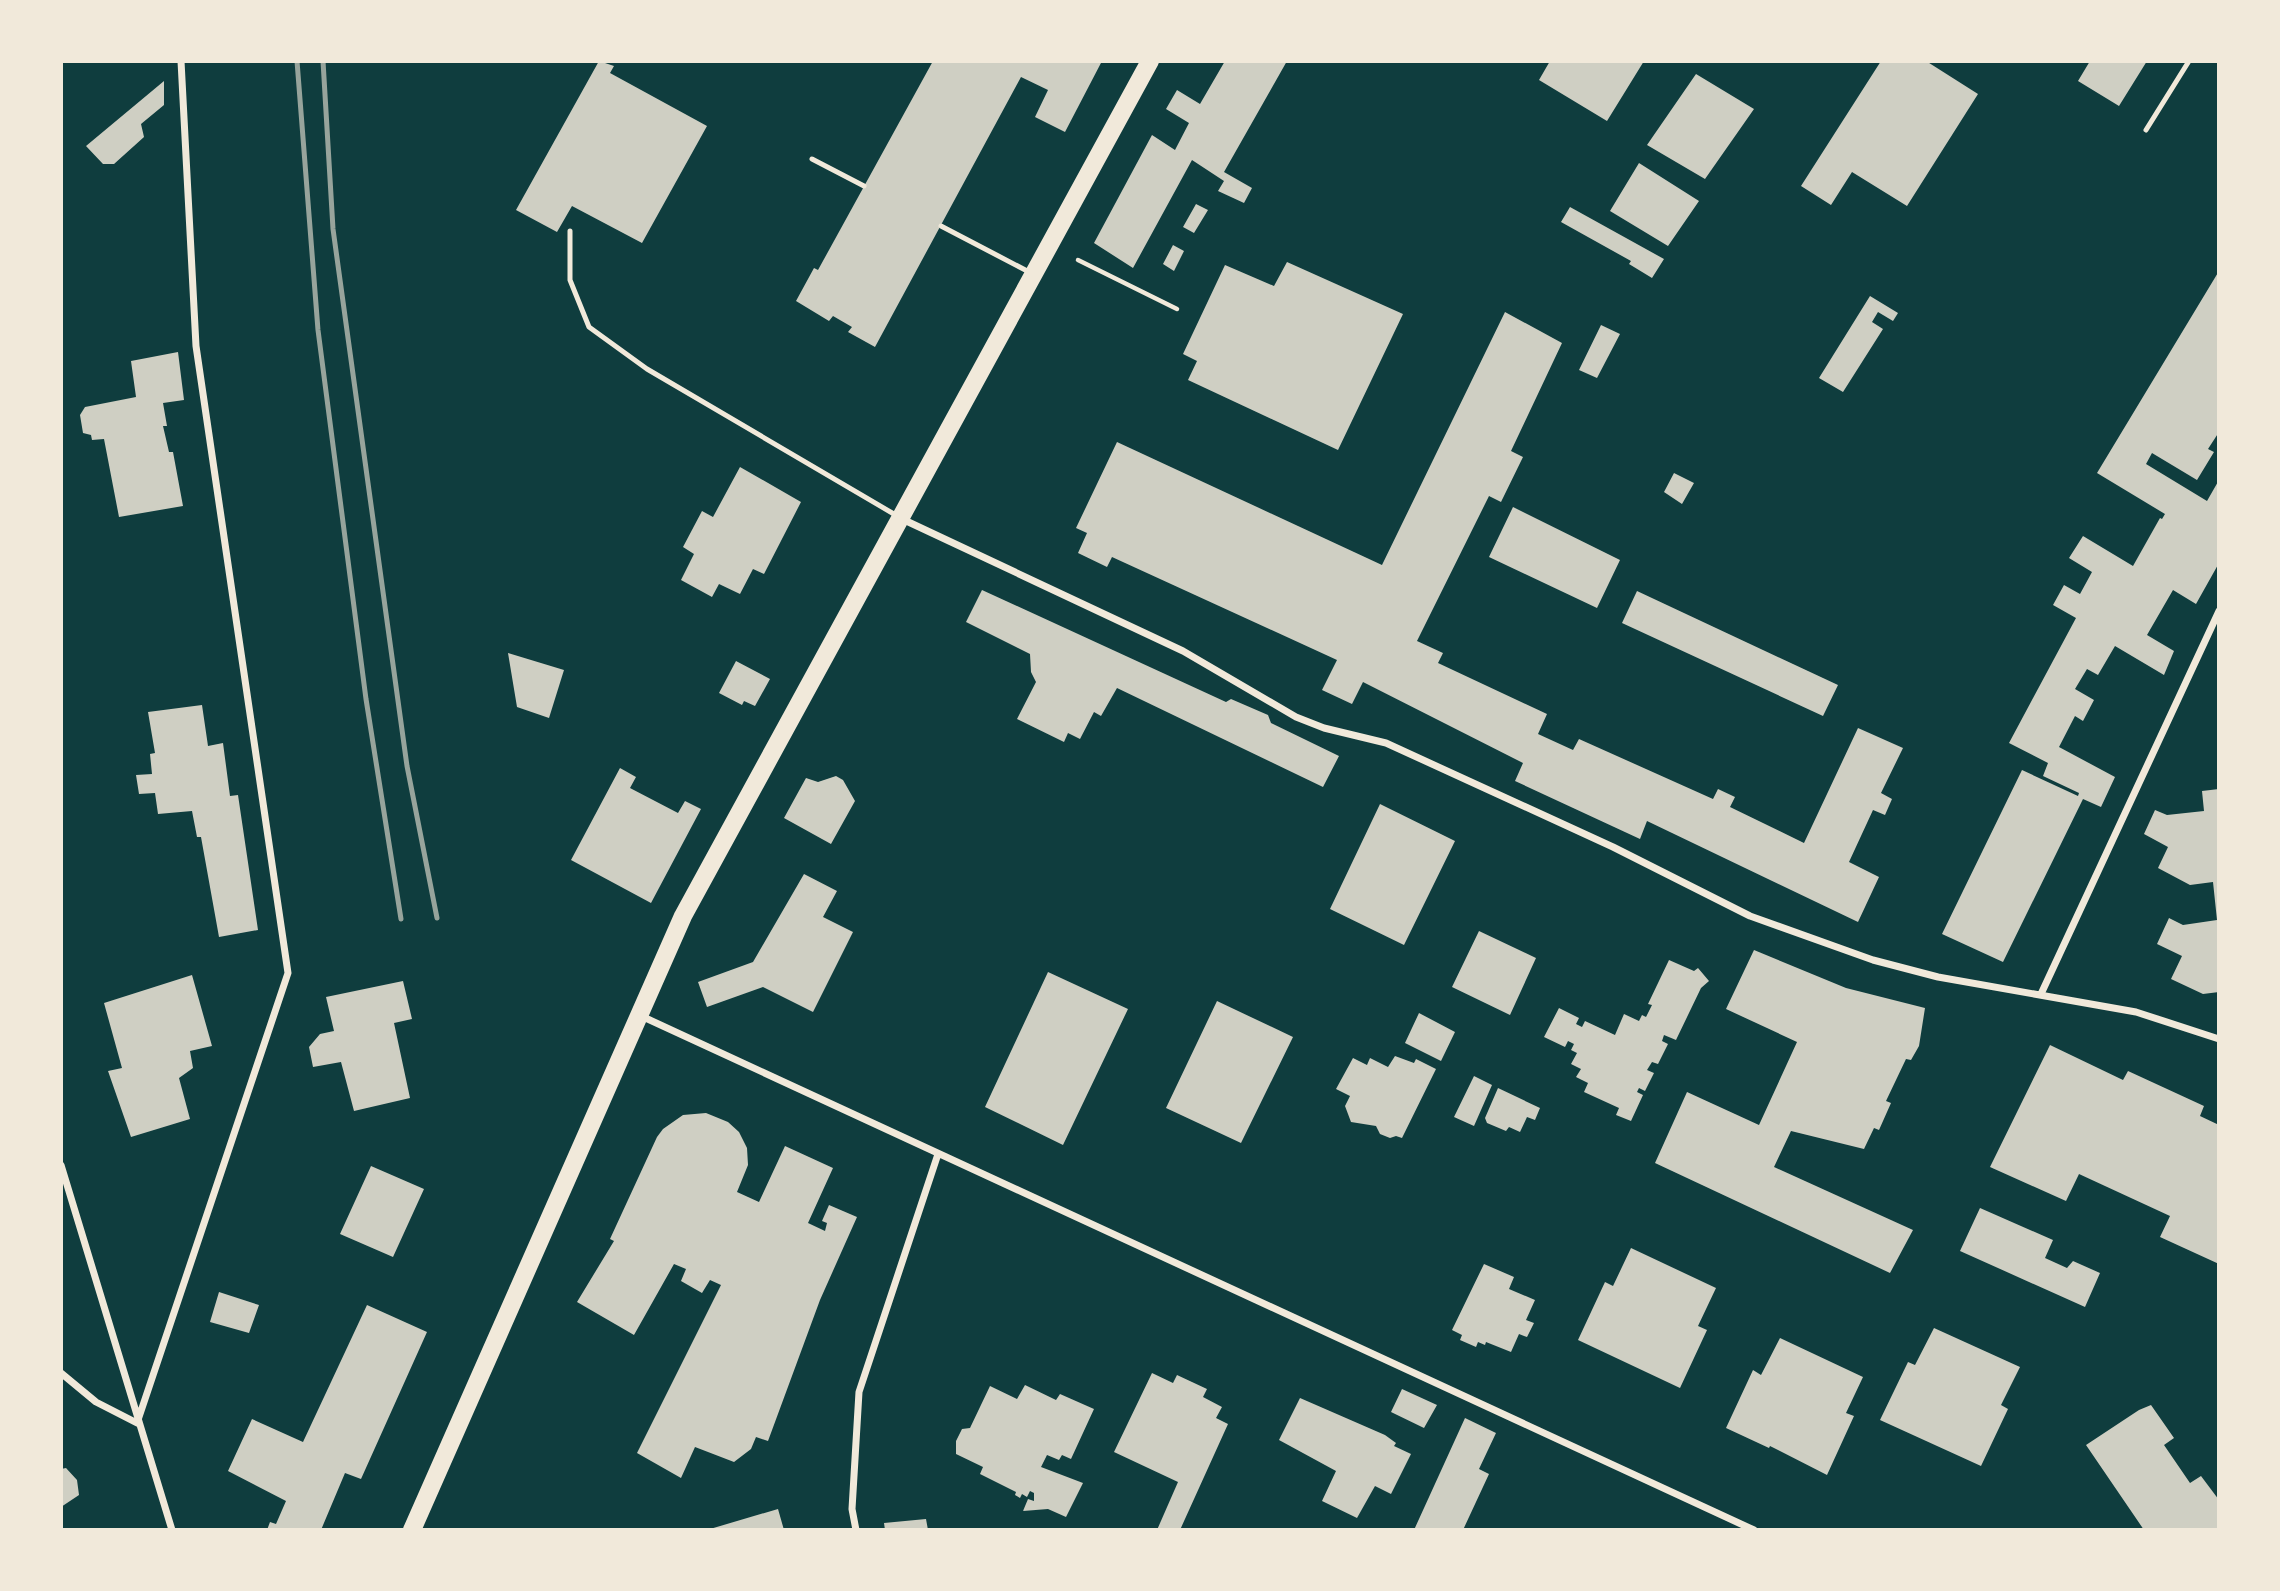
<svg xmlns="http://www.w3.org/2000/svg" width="2280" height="1591" viewBox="0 0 2280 1591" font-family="Barlow,sans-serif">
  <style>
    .building { fill: #cfcfc3 }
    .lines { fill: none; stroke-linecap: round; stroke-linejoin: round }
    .path { stroke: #f1e9da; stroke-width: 4.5 }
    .service { stroke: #f1e9da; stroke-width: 5 }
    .minor { stroke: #f1e9da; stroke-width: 7 }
    .primary { stroke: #f1e9da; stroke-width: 18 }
    .rail { stroke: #97a49c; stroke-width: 5 }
  </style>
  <rect width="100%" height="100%" fill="#0f3d3e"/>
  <!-- building -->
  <path class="building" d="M 599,61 L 614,66 L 610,73 L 707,126 L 642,243 L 572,206 L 557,232 L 516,210 Z
    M 933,61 L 1102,61 L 1065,132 L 1035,117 L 1048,90 L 1021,77 L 875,347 L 848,332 L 852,327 L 833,316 L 829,321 L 796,301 L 814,268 L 818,270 Z
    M 1225,61 L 1287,61 L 1224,172 L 1252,188 L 1244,203 L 1218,191 L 1224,181 L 1192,160 L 1133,268 L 1094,243 L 1152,135 L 1175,150 L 1189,123 L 1166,109 L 1177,90 L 1200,104 Z
    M 1550,61 L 1644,61 L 1607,121 L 1539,80 Z
    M 1881,61 L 1926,61 L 1978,94 L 1907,206 L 1852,172 L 1831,205 L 1801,186 Z
    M 2090,61 L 2147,61 L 2119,106 L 2078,81 Z
    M 1696,74 L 1754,109 L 1705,179 L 1647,145 Z
    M 164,81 L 164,105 L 141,124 L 144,137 L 114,164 L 103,164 L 86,146 Z
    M 1639,163 L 1699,201 L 1668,246 L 1610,211 Z
    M 1196,204 L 1208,210 L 1194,233 L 1183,227 Z
    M 1570,207 L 1664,259 L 1652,278 L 1629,264 L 1631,261 L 1561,222 Z
    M 1173,245 L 1184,251 L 1174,271 L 1163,264 Z
    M 1287,262 L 1403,314 L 1338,450 L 1188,380 L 1197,361 L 1183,354 L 1225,265 L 1274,286 Z
    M 2219,271 L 2219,432 L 2208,449 L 2214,452 L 2197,480 L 2152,453 L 2146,464 L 2207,501 L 2219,480 L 2219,563 L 2196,604 L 2173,590 L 2147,635 L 2174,651 L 2164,675 L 2115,646 L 2098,675 L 2087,669 L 2075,689 L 2094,700 L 2083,721 L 2075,716 L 2059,747 L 2115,777 L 2101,807 L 2083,799 L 2003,962 L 1942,934 L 2022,770 L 2078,796 L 2079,793 L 2043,776 L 2048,763 L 2009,743 L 2076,618 L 2053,605 L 2064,585 L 2080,594 L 2092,572 L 2069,558 L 2083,536 L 2133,566 L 2160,518 L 2162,519 L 2165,514 L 2097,473 Z
    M 1870,296 L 1898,313 L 1893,321 L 1878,312 L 1872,322 L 1883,329 L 1843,392 L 1819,378 Z
    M 1505,312 L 1562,343 L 1511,451 L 1523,457 L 1501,502 L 1489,496 L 1417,641 L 1443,653 L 1438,663 L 1547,714 L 1538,734 L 1573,750 L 1579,739 L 1713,799 L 1718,789 L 1735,797 L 1730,807 L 1804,843 L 1858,728 L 1903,748 L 1881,793 L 1892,799 L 1885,815 L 1873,810 L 1849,862 L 1879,877 L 1858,922 L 1647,821 L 1640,839 L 1515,781 L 1523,763 L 1363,682 L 1352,704 L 1322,690 L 1337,660 L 1112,557 L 1107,567 L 1078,553 L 1087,533 L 1076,528 L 1117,442 L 1382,565 Z
    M 1601,325 L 1620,334 L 1597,378 L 1579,370 Z
    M 178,352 L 184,400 L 163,403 L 167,426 L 163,426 L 169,452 L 173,452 L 183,506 L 119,517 L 104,439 L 92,440 L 91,435 L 83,433 L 80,415 L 85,407 L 136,397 L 131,361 Z
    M 740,467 L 801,502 L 764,574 L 753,569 L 740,594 L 719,584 L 712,597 L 681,580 L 694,554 L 683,547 L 702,511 L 713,517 Z
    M 1674,473 L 1694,483 L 1682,504 L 1664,492 Z
    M 1513,507 L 1620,560 L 1597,608 L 1489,557 Z
    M 982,590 L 1226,702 L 1231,699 L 1268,715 L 1271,723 L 1339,756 L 1323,787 L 1117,688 L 1101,716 L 1094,712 L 1080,739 L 1068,733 L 1064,742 L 1017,719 L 1036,682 L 1031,672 L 1030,654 L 966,622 Z
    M 1637,591 L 1838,685 L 1823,716 L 1622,623 Z
    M 508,653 L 564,670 L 549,718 L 517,707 Z
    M 736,661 L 770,679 L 755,706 L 744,701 L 742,705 L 719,693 Z
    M 202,705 L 208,746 L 223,743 L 230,796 L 238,795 L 258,930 L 219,937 L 201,837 L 197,837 L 192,811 L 158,814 L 155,793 L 139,794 L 136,775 L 152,774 L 150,754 L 155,753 L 148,712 Z
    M 620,768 L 636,777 L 630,788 L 678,813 L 685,801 L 701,809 L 651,903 L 571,860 Z
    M 836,776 L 843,780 L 855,801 L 831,844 L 784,818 L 806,778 L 818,782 Z
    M 2219,789 L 2219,992 L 2203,994 L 2171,979 L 2182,956 L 2157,944 L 2169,918 L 2183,925 L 2217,920 L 2213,882 L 2190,885 L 2158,868 L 2168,847 L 2144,834 L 2155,810 L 2167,815 L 2204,811 L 2202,791 Z
    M 1380,804 L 1455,841 L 1404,945 L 1330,909 Z
    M 804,874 L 837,891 L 823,917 L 853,932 L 813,1012 L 763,987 L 707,1007 L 698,982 L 753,962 Z
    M 1479,931 L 1536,958 L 1510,1015 L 1452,987 Z
    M 1754,950 L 1846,988 L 1925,1008 L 1919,1046 L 1911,1060 L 1906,1059 L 1886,1101 L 1891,1103 L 1879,1130 L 1874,1128 L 1864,1149 L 1791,1131 L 1774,1167 L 1913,1230 L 1890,1273 L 1655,1163 L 1687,1092 L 1759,1125 L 1797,1042 L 1726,1009 Z
    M 1669,960 L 1694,971 L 1698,968 L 1709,981 L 1701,988 L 1676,1040 L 1664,1035 L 1662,1041 L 1668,1044 L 1658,1064 L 1652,1062 L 1647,1070 L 1654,1073 L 1645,1091 L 1639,1088 L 1637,1092 L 1643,1095 L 1631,1121 L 1616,1115 L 1619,1108 L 1584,1092 L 1588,1083 L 1576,1077 L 1581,1069 L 1571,1064 L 1577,1053 L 1571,1050 L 1574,1044 L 1568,1041 L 1565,1047 L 1544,1037 L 1559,1008 L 1579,1018 L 1576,1024 L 1582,1027 L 1585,1021 L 1615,1035 L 1624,1014 L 1639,1021 L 1642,1015 L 1646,1017 L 1652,1005 L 1648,1004 Z
    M 1048,972 L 1128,1009 L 1063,1145 L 985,1107 Z
    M 192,975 L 212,1046 L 190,1051 L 193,1068 L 179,1078 L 190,1119 L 131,1137 L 108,1071 L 122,1068 L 104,1003 Z
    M 403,981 L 412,1019 L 394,1023 L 410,1098 L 354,1111 L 341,1062 L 313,1067 L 309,1047 L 320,1034 L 334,1031 L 326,997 Z
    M 1217,1001 L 1293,1037 L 1241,1143 L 1166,1108 Z
    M 1419,1013 L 1455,1032 L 1441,1061 L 1405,1043 Z
    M 2050,1045 L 2123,1080 L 2128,1071 L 2204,1106 L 2200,1116 L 2219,1125 L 2219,1264 L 2160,1237 L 2170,1216 L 2079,1174 L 2066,1201 L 1990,1167 Z
    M 1395,1056 L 1414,1063 L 1416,1059 L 1436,1069 L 1402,1138 L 1396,1136 L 1390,1138 L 1380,1134 L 1376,1126 L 1351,1122 L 1345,1106 L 1350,1096 L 1336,1089 L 1353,1058 L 1367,1065 L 1370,1058 L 1388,1067 Z
    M 1474,1076 L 1492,1085 L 1474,1126 L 1454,1117 Z
    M 1498,1088 L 1540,1108 L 1535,1120 L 1527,1117 L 1520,1132 L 1509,1127 L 1506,1131 L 1487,1123 L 1485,1118 Z
    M 706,1113 L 728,1122 L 739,1132 L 747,1148 L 748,1165 L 737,1192 L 759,1202 L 785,1146 L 833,1168 L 808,1223 L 825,1231 L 827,1223 L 822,1221 L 829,1205 L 857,1217 L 820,1300 L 768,1441 L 756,1437 L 751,1449 L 734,1462 L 695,1447 L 681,1478 L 637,1453 L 721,1285 L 710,1280 L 702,1293 L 681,1281 L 686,1269 L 674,1264 L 634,1335 L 577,1302 L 614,1241 L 610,1239 L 657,1137 L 663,1129 L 683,1115 Z
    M 371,1166 L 424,1189 L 393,1257 L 340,1234 Z
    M 1980,1208 L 2053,1240 L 2045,1258 L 2067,1268 L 2073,1261 L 2100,1273 L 2085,1307 L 1960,1251 Z
    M 1631,1248 L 1716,1288 L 1698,1326 L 1707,1330 L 1680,1388 L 1578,1340 L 1605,1282 L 1613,1286 Z
    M 1484,1264 L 1514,1277 L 1509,1289 L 1535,1300 L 1526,1320 L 1534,1323 L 1527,1337 L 1519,1334 L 1511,1352 L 1486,1342 L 1485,1345 L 1478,1342 L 1476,1347 L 1460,1340 L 1462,1335 L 1452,1330 Z
    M 219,1292 L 259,1305 L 249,1333 L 210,1322 Z
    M 367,1305 L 427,1332 L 361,1479 L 345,1473 L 321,1530 L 267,1530 L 270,1522 L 276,1524 L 286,1501 L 228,1471 L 252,1419 L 303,1442 Z
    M 1934,1328 L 2020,1367 L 2001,1405 L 2008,1409 L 1981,1466 L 1880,1420 L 1908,1362 L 1915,1365 Z
    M 1780,1338 L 1863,1377 L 1846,1413 L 1854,1416 L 1827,1475 L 1770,1446 L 1769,1448 L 1726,1428 L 1753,1370 L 1761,1375 Z
    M 1152,1373 L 1173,1383 L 1177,1375 L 1207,1389 L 1203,1397 L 1222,1407 L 1216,1418 L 1228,1424 L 1180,1530 L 1157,1530 L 1178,1482 L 1114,1452 Z
    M 1025,1385 L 1056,1400 L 1060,1394 L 1094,1409 L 1071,1459 L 1062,1455 L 1059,1460 L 1047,1455 L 1041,1467 L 1083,1483 L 1066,1517 L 1048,1509 L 1023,1511 L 1028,1499 L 1034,1501 L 1034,1493 L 1030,1491 L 1027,1497 L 1022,1494 L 1020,1498 L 1015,1495 L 1016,1492 L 980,1474 L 983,1467 L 956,1454 L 956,1441 L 962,1429 L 970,1428 L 990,1386 L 1017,1399 Z
    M 1402,1389 L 1437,1405 L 1424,1428 L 1391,1412 Z
    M 1300,1398 L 1385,1435 L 1396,1443 L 1394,1446 L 1411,1454 L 1391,1494 L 1375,1486 L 1357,1518 L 1322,1501 L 1336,1471 L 1279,1440 Z
    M 2151,1405 L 2174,1438 L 2164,1445 L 2190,1483 L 2201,1476 L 2219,1500 L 2219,1530 L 2144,1530 L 2086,1445 L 2139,1410 Z
    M 1465,1418 L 1496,1433 L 1479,1469 L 1489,1474 L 1463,1530 L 1414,1530 Z
    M 66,1468 L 77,1480 L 79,1495 L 61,1507 L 61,1469 Z
    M 778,1509 L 784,1530 L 710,1530 L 710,1529 Z
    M 926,1519 L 928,1530 L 885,1530 L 884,1523 Z"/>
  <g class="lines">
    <!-- path -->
    <path class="path" d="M 1078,260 L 1177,309"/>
    <!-- service -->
    <path class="service" d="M 2146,130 L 2189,61
      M 812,159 L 864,186
      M 941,226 L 1031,273
      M 570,231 L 570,280 L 589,327 L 647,369 L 899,517"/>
    <!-- minor -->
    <path class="minor" d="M 902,519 L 1183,651 L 1296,717 L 1324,728 L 1386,743 L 1613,847 L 1750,916 L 1873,960 L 1938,977 L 2136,1012 L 2219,1039
      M 2041,994 L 2219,611
      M 639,1015 L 1754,1530
      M 61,1165 L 172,1530
      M 61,1373 L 96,1402 L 137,1423 L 288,973 L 196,346 L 181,61
      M 856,1530 L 852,1509 L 859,1392 L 938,1154"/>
    <!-- primary -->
    <path class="primary" d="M 412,1530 L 683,916 L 1150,61"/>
    <!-- rail -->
    <path class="rail" d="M 297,61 L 318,330 L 366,699 L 401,919
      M 323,61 L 333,229 L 407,766 L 437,918"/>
  </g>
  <!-- border -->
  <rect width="2280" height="1591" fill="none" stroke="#f1e9da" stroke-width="126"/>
</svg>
